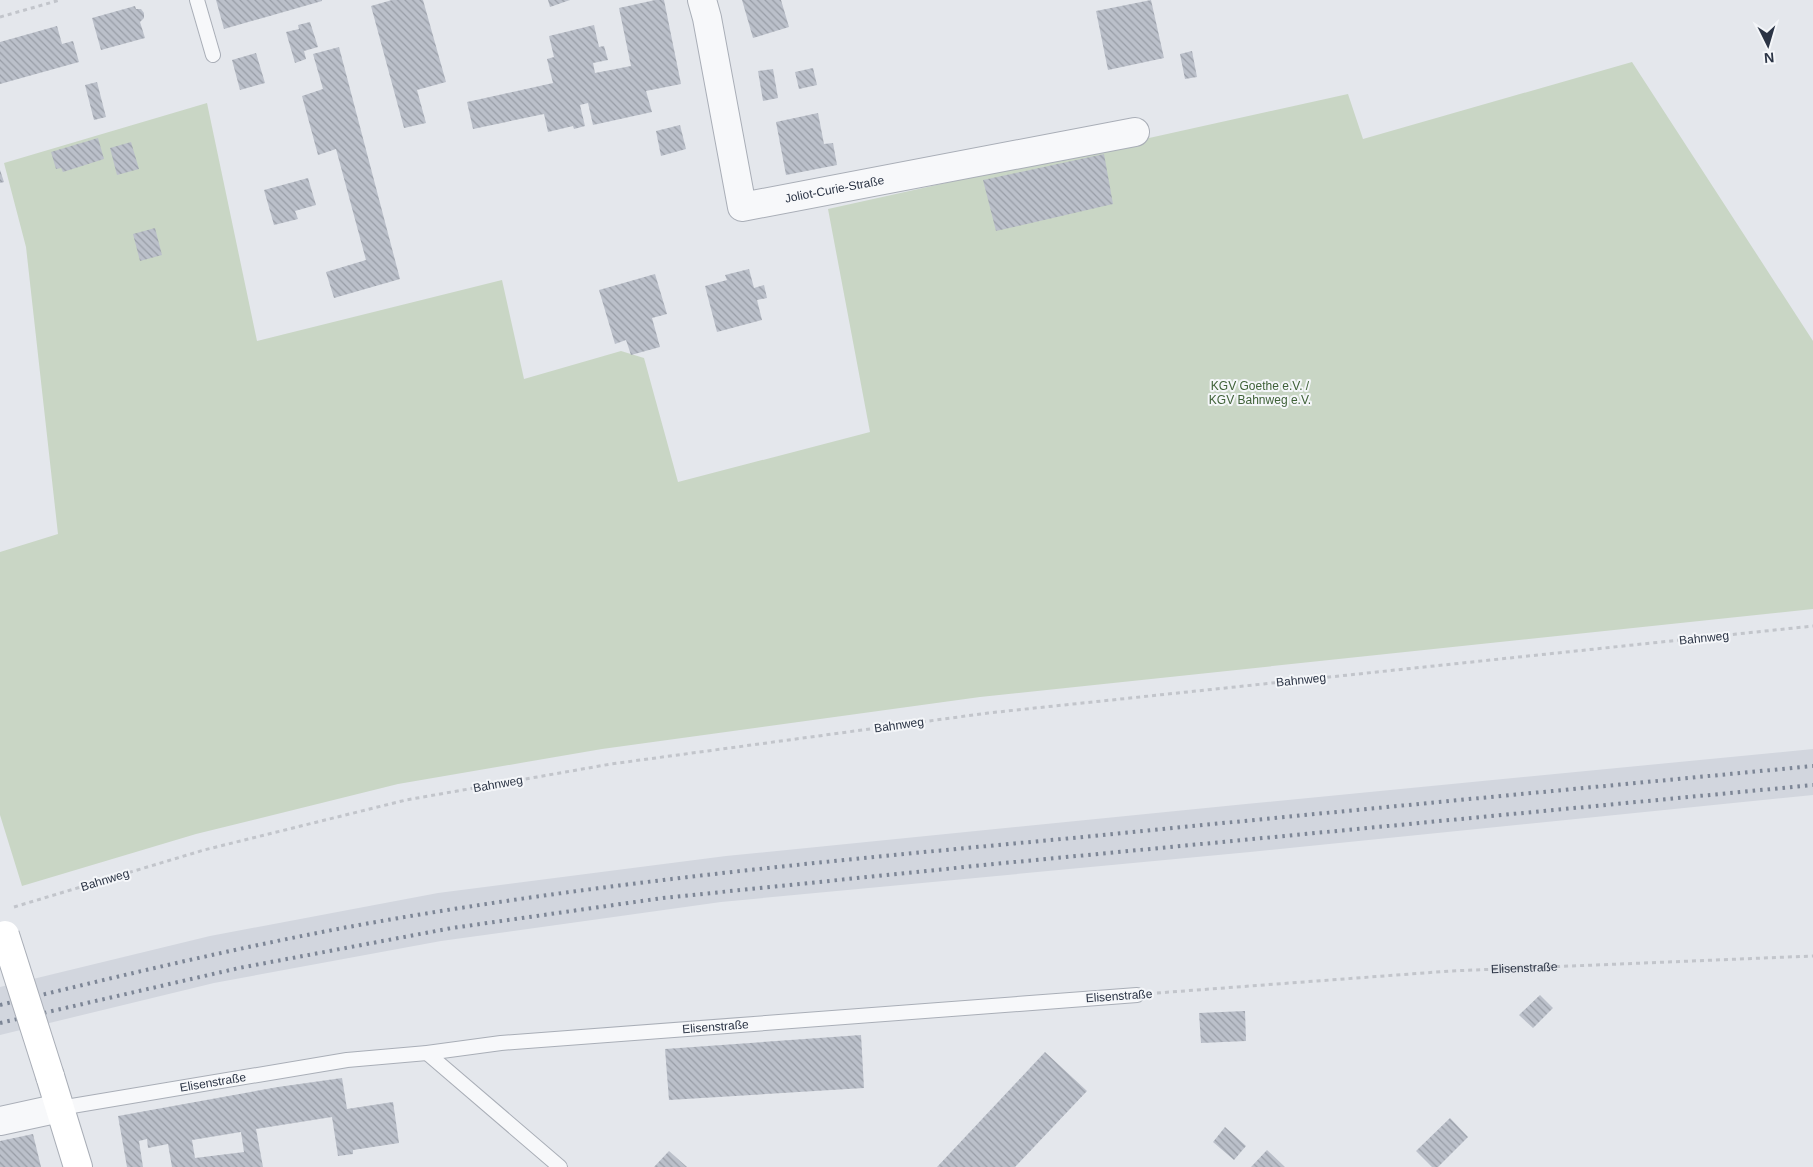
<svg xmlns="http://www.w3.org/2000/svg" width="1813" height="1167" viewBox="0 0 1813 1167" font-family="Arial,sans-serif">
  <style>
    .built { fill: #d2d6de }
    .green { fill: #c9d6c5 }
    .building { fill: url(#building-back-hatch); fill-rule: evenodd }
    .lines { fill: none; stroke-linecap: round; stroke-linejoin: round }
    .lane-casing { stroke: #a9aeb7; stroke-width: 16 }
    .street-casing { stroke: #a9aeb7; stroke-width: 30 }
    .secondary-casing { stroke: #a9aeb7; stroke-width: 30 }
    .path { stroke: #c2c5cb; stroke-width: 3; stroke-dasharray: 4 4; stroke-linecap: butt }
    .lane { stroke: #f7f8fa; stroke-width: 14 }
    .street { stroke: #f7f8fa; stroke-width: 28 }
    .secondary { stroke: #fff; stroke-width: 28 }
    .rail { stroke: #7d8696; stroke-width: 4; stroke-dasharray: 2.5 5; stroke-linecap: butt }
    .secondary-bridge-casing { stroke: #a9aeb7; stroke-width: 30; stroke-linecap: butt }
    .secondary-bridge { stroke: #fff; stroke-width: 28 }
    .labels { text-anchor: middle; stroke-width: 4; stroke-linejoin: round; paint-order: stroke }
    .street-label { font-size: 12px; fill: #2b3445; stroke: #f4f6f9 }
    .park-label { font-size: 12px; fill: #3f6138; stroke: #f4f6f9 }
  </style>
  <defs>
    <pattern id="building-back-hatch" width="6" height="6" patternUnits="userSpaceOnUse" patternTransform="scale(1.25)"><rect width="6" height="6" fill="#bbc0ca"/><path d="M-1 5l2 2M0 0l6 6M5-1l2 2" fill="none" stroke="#989da6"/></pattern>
  </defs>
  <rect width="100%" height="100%" fill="#e4e7ec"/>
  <!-- built -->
  <path class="built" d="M 1813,749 L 1813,795 L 1250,852 L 721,902 L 441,941 L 214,983 L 0,1035 L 0,987 L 210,936 L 438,893 L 726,856 L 1246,804 Z"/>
  <!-- green -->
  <path class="green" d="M 1632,62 L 1813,341 L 1813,609 L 980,697 L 602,749 L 398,784 L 196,834 L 22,886 L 0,815 L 0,552 L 58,534 L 26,247 L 4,163 L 207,103 L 257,341 L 502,280 L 524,379 L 621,351 L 644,358 L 678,482 L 870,432 L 828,209 L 1348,94 L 1363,139 Z"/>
  <!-- building -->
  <path class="building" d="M 216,0 L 322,0 L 322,1 L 224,29 Z
    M 392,0 L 423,0 L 446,82 L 417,90 L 426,123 L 404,128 L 371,6 Z
    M 548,0 L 570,0 L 550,7 Z
    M 655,0 L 664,0 L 681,84 L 646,91 L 652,112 L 593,125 L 588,103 L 580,105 L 585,126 L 574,129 L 573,126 L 548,132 L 544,114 L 473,129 L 467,102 L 553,83 L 547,59 L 554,57 L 549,36 L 594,25 L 599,47 L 604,46 L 608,60 L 593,63 L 595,73 L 631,66 L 619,8 Z
    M 742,0 L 781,0 L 789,27 L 753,38 Z
    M 1151,0 L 1164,58 L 1108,70 L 1096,11 Z
    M 135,6 L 136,9 L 141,9 L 144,13 L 144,18 L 140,22 L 145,38 L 101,50 L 92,18 Z
    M 310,22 L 318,47 L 304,51 L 306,59 L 295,63 L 286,32 L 299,29 L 298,25 Z
    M 57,26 L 62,44 L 73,41 L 79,62 L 0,84 L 0,42 Z
    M 339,47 L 400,279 L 334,298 L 326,272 L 366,260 L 336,149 L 318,155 L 302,96 L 323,89 L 313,54 Z
    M 1192,51 L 1197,77 L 1185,79 L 1180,54 Z
    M 256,53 L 265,83 L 240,90 L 232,60 Z
    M 813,68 L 817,85 L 799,89 L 795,72 Z
    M 773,69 L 778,98 L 763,101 L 758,71 Z
    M 97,82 L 106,117 L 94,120 L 85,85 Z
    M 818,113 L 824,144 L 833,143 L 837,165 L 786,175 L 776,122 Z
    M 680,125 L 686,149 L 661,156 L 656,131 Z
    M 98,138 L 104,159 L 63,172 L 61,168 L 56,169 L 51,152 Z
    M 131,142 L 139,169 L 117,175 L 110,148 Z
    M 1104,154 L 1113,204 L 996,231 L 983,180 Z
    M 0,170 L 4,182 L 0,183 Z
    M 308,178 L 316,205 L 295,211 L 298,219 L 274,225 L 264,190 Z
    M 155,228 L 162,255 L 140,261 L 133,234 Z
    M 749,269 L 754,288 L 764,285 L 767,298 L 757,300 L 762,320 L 717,332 L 705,286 L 727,280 L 725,275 Z
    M 655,274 L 667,314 L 652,318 L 660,347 L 631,355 L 626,340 L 615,344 L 599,290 Z
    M 1540,995 L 1553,1008 L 1533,1028 L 1519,1015 Z
    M 1245,1011 L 1246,1041 L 1201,1043 L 1199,1013 Z
    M 861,1035 L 864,1088 L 669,1100 L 665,1049 Z
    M 1045,1052 L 1087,1091 L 1015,1167 L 937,1167 Z
    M 342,1078 L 347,1109 L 393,1102 L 399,1143 L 353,1150 L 353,1154 L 338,1156 L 332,1117 L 256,1129 L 263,1167 L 172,1167 L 168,1144 L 148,1148 L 147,1139 L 139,1141 L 143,1167 L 127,1167 L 118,1116 L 278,1087 ZM 241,1132 L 244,1152 L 195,1158 L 192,1140 Z
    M 1450,1118 L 1468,1137 L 1438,1167 L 1432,1167 L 1416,1151 Z
    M 1225,1127 L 1246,1146 L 1234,1160 L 1213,1142 Z
    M 33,1134 L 41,1167 L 0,1167 L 0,1141 Z
    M 1267,1150 L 1285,1167 L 1251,1167 Z
    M 669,1151 L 687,1167 L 654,1167 Z"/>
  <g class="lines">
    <defs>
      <g id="lane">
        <path d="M 197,0 L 213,55"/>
        <path d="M 427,1053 L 560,1167"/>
        <path id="s2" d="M 60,1108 L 347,1060 L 427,1053 L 501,1043 L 1137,995"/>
      </g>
      <g id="street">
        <path id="s3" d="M 702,0 L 707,18 L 742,207 L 1135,132"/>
        <path d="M 0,1121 L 60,1108"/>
      </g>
      <path id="secondary" d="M 50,1076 L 78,1167"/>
    </defs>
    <!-- lane casing -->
    <use href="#lane" class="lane-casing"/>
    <!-- street casing -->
    <use href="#street" class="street-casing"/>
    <!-- secondary casing -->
    <use href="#secondary" class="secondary-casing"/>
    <!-- path -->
    <g class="path">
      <path d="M 0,17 L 60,0"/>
      <path d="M 14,907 L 204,850 L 406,800 L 611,764 L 988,713 L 1813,626"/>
      <path id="s1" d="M 1157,993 L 1450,971 L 1813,956"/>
    </g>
    <!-- lane -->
    <use href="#lane" class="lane"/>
    <!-- street -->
    <use href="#street" class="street"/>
    <!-- secondary -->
    <use href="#secondary" class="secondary"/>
    <!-- rail -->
    <path class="rail" d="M 0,1005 C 119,976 239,947 359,925 C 592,883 827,861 1062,839 C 1312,814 1563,790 1813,766
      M 0,1023 L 239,968 L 452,928 L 663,898 L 994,864 L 1813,785"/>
    <defs>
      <path id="secondary-bridge" d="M 5,935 L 50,1076"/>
    </defs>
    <!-- secondary-bridge casing -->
    <use href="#secondary-bridge" class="secondary-bridge-casing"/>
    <!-- secondary-bridge -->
    <use href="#secondary-bridge" class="secondary-bridge"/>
  </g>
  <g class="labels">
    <!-- street labels -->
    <g class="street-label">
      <text dy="4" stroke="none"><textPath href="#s3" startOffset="305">Joliot-Curie-Straße</textPath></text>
      <text transform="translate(1704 638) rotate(-6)" y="4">Bahnweg</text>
      <text transform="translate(1301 680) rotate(-6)" y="4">Bahnweg</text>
      <text transform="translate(899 725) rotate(-8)" y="4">Bahnweg</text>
      <text transform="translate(498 784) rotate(-10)" y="4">Bahnweg</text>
      <text transform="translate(105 880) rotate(-17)" y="4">Bahnweg</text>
      <text dy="4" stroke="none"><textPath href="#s1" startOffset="368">Elisenstraße</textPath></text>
      <text transform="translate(1119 996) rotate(-4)" y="4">Elisenstraße</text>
      <text dy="4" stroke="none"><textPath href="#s2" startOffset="661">Elisenstraße</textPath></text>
      <text dy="4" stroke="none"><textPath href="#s2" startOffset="155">Elisenstraße</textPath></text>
    </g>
    <!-- park labels -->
    <g class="park-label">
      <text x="1260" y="390">KGV Goethe e.V. /<tspan x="1260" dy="14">KGV Bahnweg e.V.</tspan></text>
    </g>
  </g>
  <!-- north arrow -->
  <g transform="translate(1768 45) rotate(175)" stroke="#f4f6f9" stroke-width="4" paint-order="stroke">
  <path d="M0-4L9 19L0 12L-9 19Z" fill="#2b3445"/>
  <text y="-8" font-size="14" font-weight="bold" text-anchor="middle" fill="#2b3445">N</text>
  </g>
</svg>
